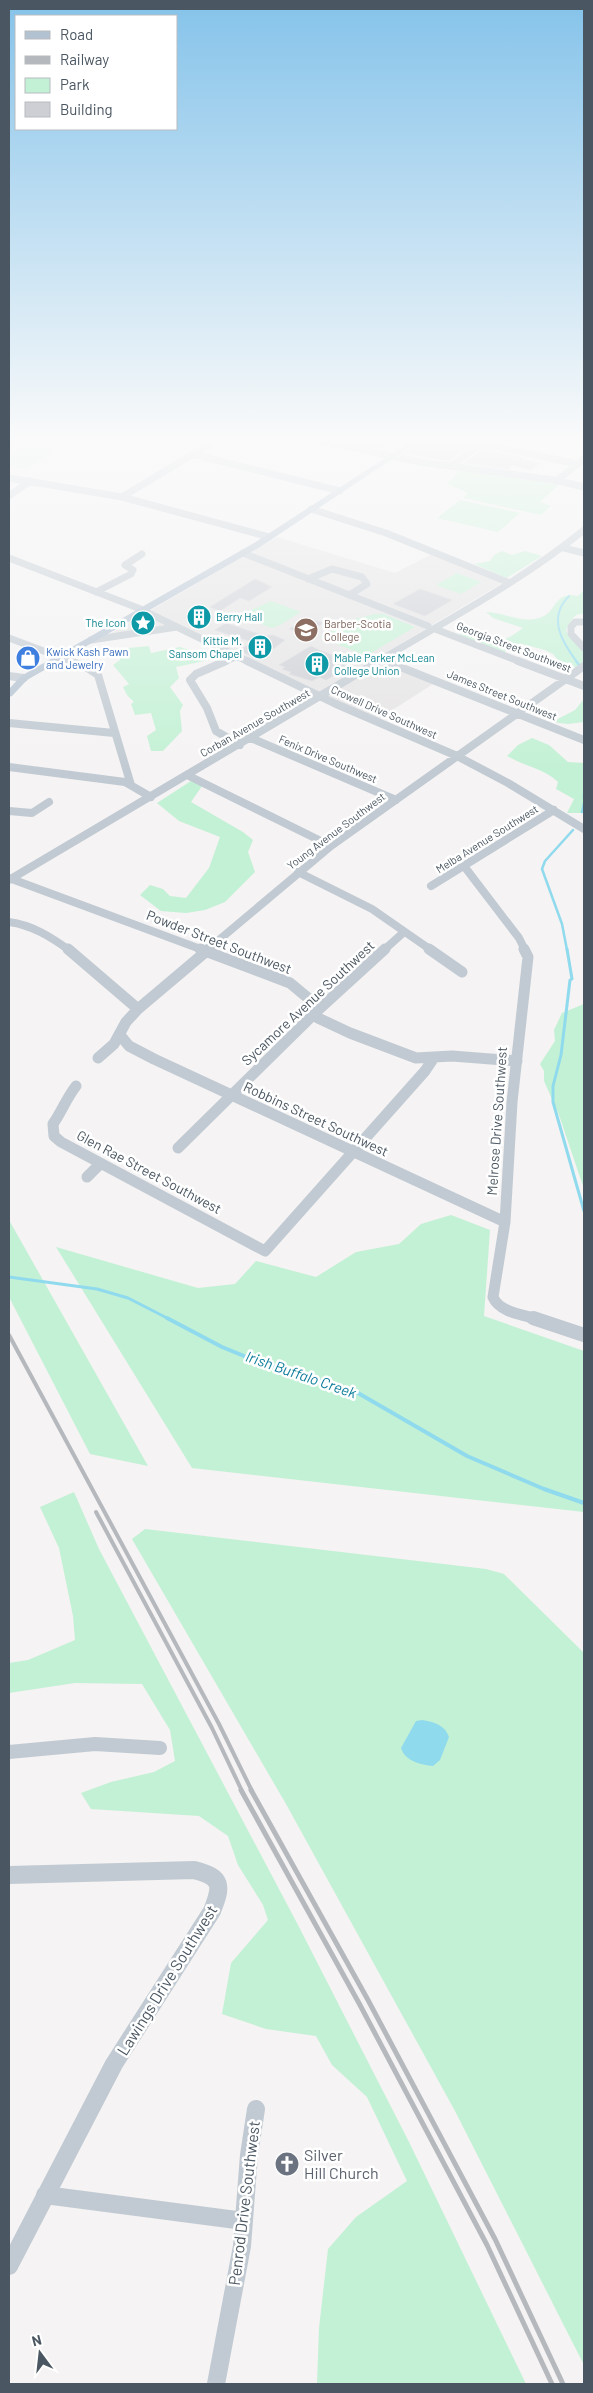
<svg xmlns="http://www.w3.org/2000/svg" width="593" height="2393" viewBox="0 0 593 2393" font-family="Barlow,sans-serif">
  <style>
    .commercial { fill: #fdf9ef }
    .education { fill: #e6e4e5 }
    .green { fill: #c3f1d5 }
    .water { fill: #90daee }
    .lines { fill: none; stroke-linecap: round; stroke-linejoin: round }
    .stream-far3 { stroke: #90daee; stroke-width: 2 }
    .stream-far2 { stroke: #90daee; stroke-width: 2.5 }
    .stream-far1 { stroke: #90daee; stroke-width: 3 }
    .stream { stroke: #90daee; stroke-width: 4 }
    .building { fill: #cdcfd5; stroke: #d7d9de }
    .minor-far4 { stroke: #c1cad2; stroke-width: 7 }
    .minor-far3 { stroke: #c1cad2; stroke-width: 8 }
    .minor-far2 { stroke: #c1cad2; stroke-width: 11 }
    .minor-far1 { stroke: #c1cad2; stroke-width: 14 }
    .minor { stroke: #c1cad2; stroke-width: 18 }
    .major { fill: #b3c2d1; fill-rule: evenodd }
    .rail-far1 { stroke: #b5b8bd; stroke-width: 4 }
    .rail { stroke: #b5b8bd; stroke-width: 5 }
    .labels { text-anchor: middle; stroke-width: 5; stroke-linejoin: round; paint-order: stroke }
    .far-culture-label { font-size: 11px; fill: #0d838f; stroke: #fff; text-anchor: start }
    .far-education-label { font-size: 11px; fill: #785e54; stroke: #fff; text-anchor: start }
    .far-street-label { font-size: 11px; fill: #4a5661; stroke: #fff }
    .far-shop-label { font-size: 11px; fill: #366cbe; stroke: #fff; text-anchor: start }
    .street-label { font-size: 14px; fill: #4a5661; stroke: #fff }
    .water-label { font-size: 15px; font-style: italic; fill: #0c7c9b; stroke: #fff }
    .near-street-label { font-size: 16px; fill: #4a5661; stroke: #fff }
    .near-worship-label { font-size: 16px; fill: #5b616d; stroke: #fff; text-anchor: start }
  </style>
  <rect width="100%" height="100%" fill="#f5f3f3"/>
  <!-- commercial -->
  <path class="commercial" d="M 463,436 L 549,436 L 584,443 L 584,457 L 580,456 L 573,461 Z"/>
  <!-- education -->
  <path class="education" d="M 277,537 L 395,573 L 432,554 L 502,583 L 372,661 L 433,684 L 377,720 L 180,625 L 108,635 Z"/>
  <!-- green -->
  <path class="green" d="M 25,446 L 58,450 L 27,469 L 9,465 L 9,458 Z
    M 460,470 L 548,483 L 559,485 L 540,502 L 551,506 L 541,515 L 463,498 L 468,493 L 447,484 Z
    M 460,500 L 520,513 L 498,532 L 437,518 Z
    M 502,551 L 512,555 L 525,551 L 542,556 L 507,578 L 474,564 L 490,561 L 494,555 Z
    M 457,573 L 481,582 L 461,594 L 436,585 Z
    M 584,590 L 584,614 C 574,612 570,622 566,630 L 569,637 L 584,650 L 584,662 L 577,668 L 558,660 L 553,654 L 545,650 L 522,644 L 502,653 L 458,636 L 461,634 C 492,642 496,648 523,628 L 493,618 L 486,612 C 505,612 524,626 544,616 C 557,609 555,591 578,596 Z
    M 271,601 L 301,612 L 280,625 L 272,628 L 238,616 Z
    M 374,614 L 384,614 L 415,627 L 366,656 L 320,637 L 355,619 Z
    M 149,646 L 151,653 L 180,647 L 210,657 L 209,660 L 176,667 L 179,678 L 170,687 L 183,705 L 180,711 L 182,731 L 163,751 L 151,751 L 147,736 L 156,730 L 151,713 L 135,715 L 131,704 L 134,702 L 127,695 L 123,687 L 129,684 L 113,665 L 120,660 L 118,649 Z
    M 584,699 L 584,722 L 568,724 L 552,722 L 575,710 Z
    M 532,738 L 549,745 L 568,762 L 584,763 L 584,813 L 567,813 L 574,799 L 556,789 L 558,782 C 545,769 524,766 507,756 L 518,745 Z
    M 191,781 L 202,786 L 191,802 L 243,832 L 253,840 L 248,852 L 255,872 L 225,902 L 205,910 L 186,913 L 161,911 L 140,895 L 150,885 L 163,889 L 170,896 L 186,898 L 209,868 L 220,837 L 179,821 L 157,803 Z
    M 584,1004 L 584,1189 L 559,1115 L 544,1081 L 544,1071 L 540,1064 L 555,1041 L 554,1030 L 562,1013 Z
    M 451,1215 L 490,1230 L 484,1316 L 584,1351 L 584,1512 L 192,1468 L 56,1247 L 198,1288 L 235,1284 L 256,1261 L 316,1277 L 356,1252 L 399,1244 L 421,1224 Z
    M 9,1220 L 148,1466 L 90,1454 L 9,1297 Z
    M 74,1492 L 99,1549 L 298,1925 L 409,2142 L 526,2384 L 317,2384 L 319,2328 L 328,2249 L 356,2217 L 407,2181 L 367,2097 L 332,2065 L 316,2036 L 266,2029 L 222,2014 L 231,1963 L 268,1920 L 263,1905 L 238,1865 L 228,1836 L 199,1816 L 91,1809 L 81,1793 L 111,1782 L 154,1772 L 175,1761 L 170,1730 L 142,1684 L 75,1683 L 9,1693 L 9,1663 L 28,1660 L 75,1640 L 73,1616 L 59,1548 L 40,1507 Z
    M 145,1529 L 486,1569 L 504,1574 L 584,1653 L 584,2365 L 455,2111 L 286,1804 L 132,1539 Z"/>
  <!-- water -->
  <path class="water" d="M 422,1720 C 434,1722 445,1725 449,1737 L 440,1760 L 433,1766 C 421,1765 405,1761 401,1748 L 416,1721 Z"/>
  <g class="lines">
    <!-- stream-far3 -->
    <path class="stream-far3" d="M 569,596 C 547,618 562,642 577,662"/>
    <!-- stream-far2 -->
    <path class="stream-far2" d="M 576,661 L 579,665
      M 584,794 L 584,799
      M 582,812 L 584,803
      M 567,950 L 562,924 L 542,869 L 545,861 L 573,830"/>
    <!-- stream-far1 -->
    <path class="stream-far1" d="M 567,949 L 572,979 L 570,980 L 561,1055 L 553,1086 L 553,1102 L 584,1211
      M 9,1277 L 97,1289 L 128,1298 L 169,1319"/>
    <!-- stream -->
    <path class="stream" d="M 167,1318 L 222,1347 L 259,1362 L 358,1393 L 467,1456 L 544,1489 L 584,1503"/>
  </g>
  <!-- building -->
  <path class="building" d="M 430,436 L 444,436 L 447,441 L 469,446 L 449,461 L 404,453 Z
    M 472,436 L 512,436 L 502,442 Z
    M 368,437 L 384,440 L 381,443 L 385,444 L 380,448 L 359,444 Z
    M 483,449 L 523,458 L 521,459 L 540,463 L 531,470 L 512,465 L 508,469 L 464,463 Z
    M 255,579 L 272,587 L 249,601 L 240,598 L 220,611 L 210,607 Z
    M 420,589 L 452,600 L 425,616 L 393,604 Z
    M 307,618 L 323,623 L 305,635 L 289,629 Z
    M 226,623 L 265,636 L 273,635 L 285,640 L 260,659 L 239,651 L 252,642 L 215,630 Z
    M 311,646 L 319,650 L 354,663 L 326,680 L 319,677 L 312,681 L 289,674 L 291,672 L 282,669 L 285,667 L 279,665 Z"/>
  <g class="lines">
    <!-- minor-far4 -->
    <path class="minor-far4" d="M 297,436 L 420,462 L 554,480 L 584,487
      M 449,436 L 577,464
      M 192,454 L 340,491
      M 451,466 L 482,443
      M 9,478 L 122,497 L 269,537
      M 556,481 L 584,459
      M 9,496 L 30,481
      M 122,497 L 223,436
      M 311,509 L 386,533 L 510,583
      M 564,548 L 584,553
      M 243,553 L 428,626
      M 9,558 L 138,608 L 249,662
      M 308,579 L 332,569 L 362,577 L 367,584 L 349,595
      M 96,592 L 131,574 L 133,570 L 125,565 L 142,554
      M 584,622 L 575,622 L 571,627 L 571,634 L 584,648
      M 435,629 L 521,662
      M 9,638 L 73,662
      M 91,640 L 177,627
      M 383,660 L 388,662
      M 224,662 L 237,656
      M 377,662 C 447,620 520,582 584,530"/>
    <!-- minor-far3 -->
    <path class="minor-far3" d="M 70,661 L 84,666 L 98,675 L 131,785
      M 226,661 L 196,674 L 190,680 L 207,708 L 216,731 L 240,745
      M 247,661 L 336,704 L 457,756 L 508,783 L 584,829
      M 385,661 L 584,740
      M 518,661 L 584,686
      M 9,676 L 24,678
      M 9,723 L 114,733
      M 251,738 L 396,800
      M 9,767 L 125,782 L 151,797
      M 187,775 L 331,846
      M 9,811 L 32,813 L 49,802
      M 464,866 L 519,938 L 525,950
      M 298,872 L 372,909 L 431,950
      M 9,878 L 203,950
      M 9,880 L 379,661
      M 431,886 L 554,810
      M 9,922 C 32,925 51,937 69,950
      M 207,950 L 331,846 L 584,666
      M 384,950 L 404,932"/>
    <!-- minor-far2 -->
    <path class="minor-far2" d="M 68,949 L 138,1009
      M 200,949 L 290,983 L 308,998 L 318,1018 L 350,1033 L 416,1058 L 452,1056 L 517,1061
      M 429,949 L 462,972
      M 524,949 L 528,957 L 512,1102 L 505,1222 L 493,1297 C 499,1312 523,1315 537,1319
      M 120,1035 L 129,1046 L 154,1059 L 505,1222
      M 98,1058 L 114,1044 L 126,1022 L 138,1009 L 209,949
      M 76,1086 C 66,1099 62,1111 53,1124 L 54,1136 L 61,1142 L 265,1251 L 425,1071 L 433,1059
      M 178,1148 L 316,1012 L 385,949
      M 87,1177 L 100,1164"/>
    <!-- minor-far1 -->
    <path class="minor-far1" d="M 533,1318 L 584,1335
      M 9,1752 L 95,1744 L 160,1748"/>
    <!-- minor -->
    <path class="minor" d="M 9,1875 L 194,1870 C 223,1877 222,1886 212,1911 L 114,2064 L 9,2266
      M 45,2195 L 244,2221
      M 216,2384 L 242,2246 L 249,2155 L 256,2109"/>
    <!-- major -->
    <path class="major" d="M 419,436 L 427,436 L 260,547 L 27,680 L 12,696 L 9,697 L 9,689 L 21,676 L 254,543 Z
      M 559,436 L 584,438 L 584,442 Z"/>
    <!-- rail-far1 -->
    <path class="rail-far1" d="M 9,1335 L 219,1724 L 252,1791
      M 96,1512 L 212,1728 L 242,1791"/>
    <!-- rail -->
    <path class="rail" d="M 241,1790 L 360,2005 L 487,2245 L 552,2384
      M 251,1790 L 368,2000 L 495,2239 L 563,2384"/>
  </g>
  <!-- sky -->
  <linearGradient id="sky" x2="0" y2="1"><stop stop-color="#85c3ea"/><stop offset="0.57" stop-color="#fafafa"/><stop offset="1" stop-color="#fafafa" stop-opacity="0"/></linearGradient>
  <rect width="593" height="771" fill="url(#sky)"/>
  <!-- icons -->
  <defs>
    <symbol id="building-disc" viewBox="-11 -11 22 22"><circle r="9.5" fill="#0f9aa8" stroke="#fff"/><path d="M-4-6H4V6H1V3H-1V6H-4ZM-2.5-4.3h1.7v1.8h-1.7ZM.8-4.3h1.7v1.8H.8ZM-2.5-1h1.7V.8h-1.7ZM.8-1h1.7V.8H.8Z" fill="#fff"/></symbol>
    <symbol id="sight-disc" viewBox="-11 -11 22 22"><circle r="9.5" fill="#0f9aa8" stroke="#fff"/><path d="M0-6L1.8-2.2L6-1.7L2.9 1.2L3.7 5.4L0 3.3L-3.7 5.4L-2.9 1.2L-6-1.7L-1.8-2.2Z" fill="#fff"/></symbol>
    <symbol id="university-disc" viewBox="-11 -11 22 22"><circle r="9.5" fill="#8d6e63" stroke="#fff"/><path d="M0-5L7-2L0 1L-7-2ZM-4 1L0 2.5L4 1V4Q0 6-4 4Z" fill="#fff"/></symbol>
    <symbol id="shop-disc" viewBox="-11 -11 22 22"><circle r="9.5" fill="#3f7fe0" stroke="#fff"/><path d="M-5-2.5h2.3a2.7 3.5 0 0 1 5.4 0H5L5.5 6h-11ZM-1.5-2.5h3a1.5 2.3 0 0 0-3 0Z" fill="#fff"/></symbol>
    <symbol id="church-disc" viewBox="-11 -11 22 22"><circle r="9.5" fill="#6b7280" stroke="#fff"/><path d="M-1.2-6h2.4v3.5h3.3v2.4h-3.3V6h-2.4V-.1h-3.3v-2.4h3.3Z" fill="#fff"/></symbol>
  </defs>
  <g fill-rule="evenodd">
    <use href="#building-disc" x="185" y="603" width="28" height="28"/>
    <use href="#sight-disc" x="129" y="609" width="28" height="28"/>
    <use href="#university-disc" x="292" y="616" width="28" height="28"/>
    <use href="#building-disc" x="246" y="633" width="28" height="28"/>
    <use href="#shop-disc" x="14" y="644" width="28" height="28"/>
    <use href="#building-disc" x="303" y="650" width="28" height="28"/>
    <use href="#church-disc" x="273" y="2150" width="28" height="28"/>
  </g>
  <g class="labels">
    <!-- far-culture labels -->
    <g class="far-culture-label">
      <text x="216" y="621">Berry Hall</text>
      <text x="126" y="627" text-anchor="end">The Icon</text>
      <text x="242" y="645" text-anchor="end">Kittie M.<tspan x="242" dy="13">Sansom Chapel</tspan></text>
      <text x="334" y="662">Mable Parker McLean<tspan x="334" dy="13">College Union</tspan></text>
    </g>
    <!-- far-education labels -->
    <g class="far-education-label">
      <text x="324" y="628">Barber-Scotia<tspan x="324" dy="13">College</tspan></text>
    </g>
    <!-- far-street labels -->
    <g class="far-street-label">
      <text transform="translate(514 647) rotate(21)" y="4">Georgia Street Southwest</text>
      <text transform="translate(502 695) rotate(22)" y="4">James Street Southwest</text>
      <text transform="translate(384 712) rotate(24)" y="4">Crowell Drive Southwest</text>
      <text transform="translate(255 723) rotate(-30)" y="4">Corban Avenue Southwest</text>
      <text transform="translate(328 759) rotate(23)" y="4">Fenix Drive Southwest</text>
      <text transform="translate(336 831) rotate(-37)" y="4">Young Avenue Southwest</text>
      <text transform="translate(487 839) rotate(-32)" y="4">Melba Avenue Southwest</text>
    </g>
    <!-- far-shop labels -->
    <g class="far-shop-label">
      <text x="46" y="656">Kwick Kash Pawn<tspan x="46" dy="13">and Jewelry</tspan></text>
    </g>
    <!-- street labels -->
    <g class="street-label">
      <text transform="translate(219 942) rotate(21)" y="5">Powder Street Southwest</text>
      <text transform="translate(308 1003) rotate(-43)" y="5">Sycamore Avenue Southwest</text>
      <text transform="translate(316 1119) rotate(25)" y="5">Robbins Street Southwest</text>
      <text transform="translate(497 1121) rotate(-86)" y="5">Melrose Drive Southwest</text>
      <text transform="translate(149 1172) rotate(28)" y="5">Glen Rae Street Southwest</text>
    </g>
    <!-- water labels -->
    <g class="water-label">
      <text transform="translate(301 1375) rotate(19)" y="5">Irish Buffalo Creek</text>
    </g>
    <!-- near-street labels -->
    <g class="near-street-label">
      <text transform="translate(167 1980) rotate(-58)" y="6">Lawings Drive Southwest</text>
      <text transform="translate(244 2203) rotate(-83)" y="6">Penrod Drive Southwest</text>
    </g>
    <!-- near-worship labels -->
    <g class="near-worship-label">
      <text x="304" y="2161">Silver<tspan x="304" dy="18">Hill Church</tspan></text>
    </g>
  </g>
  <!-- border -->
  <rect width="593" height="2393" fill="none" stroke="#4a5661" stroke-width="20"/>
  <!-- legend -->
  <rect x="15" y="15" width="162" height="115" fill="#ffffff" stroke="#b7bbc0"/>
  <rect x="25" y="31" width="25" height="8" fill="#b3c2d1" stroke="#b7bbc0"/>
  <text x="60" y="40" font-size="15" fill="#4a5661">Road</text>
  <rect x="25" y="56" width="25" height="8" fill="#b5b8bd" stroke="#b7bbc0"/>
  <text x="60" y="65" font-size="15" fill="#4a5661">Railway</text>
  <rect x="25" y="78" width="25" height="15" fill="#c3f1d5" stroke="#b7bbc0"/>
  <text x="60" y="90" font-size="15" fill="#4a5661">Park</text>
  <rect x="25" y="102" width="25" height="15" fill="#cdcfd5" stroke="#b7bbc0"/>
  <text x="60" y="115" font-size="15" fill="#4a5661">Building</text>
  <!-- north arrow -->
  <g transform="translate(40 2353) rotate(345)" stroke="#ffffff" stroke-width="4" paint-order="stroke">
  <path d="M0-4L9 19L0 12L-9 19Z" fill="#4a5661"/>
  <text y="-8" font-size="14" font-weight="bold" text-anchor="middle" fill="#4a5661">N</text>
  </g>
</svg>
